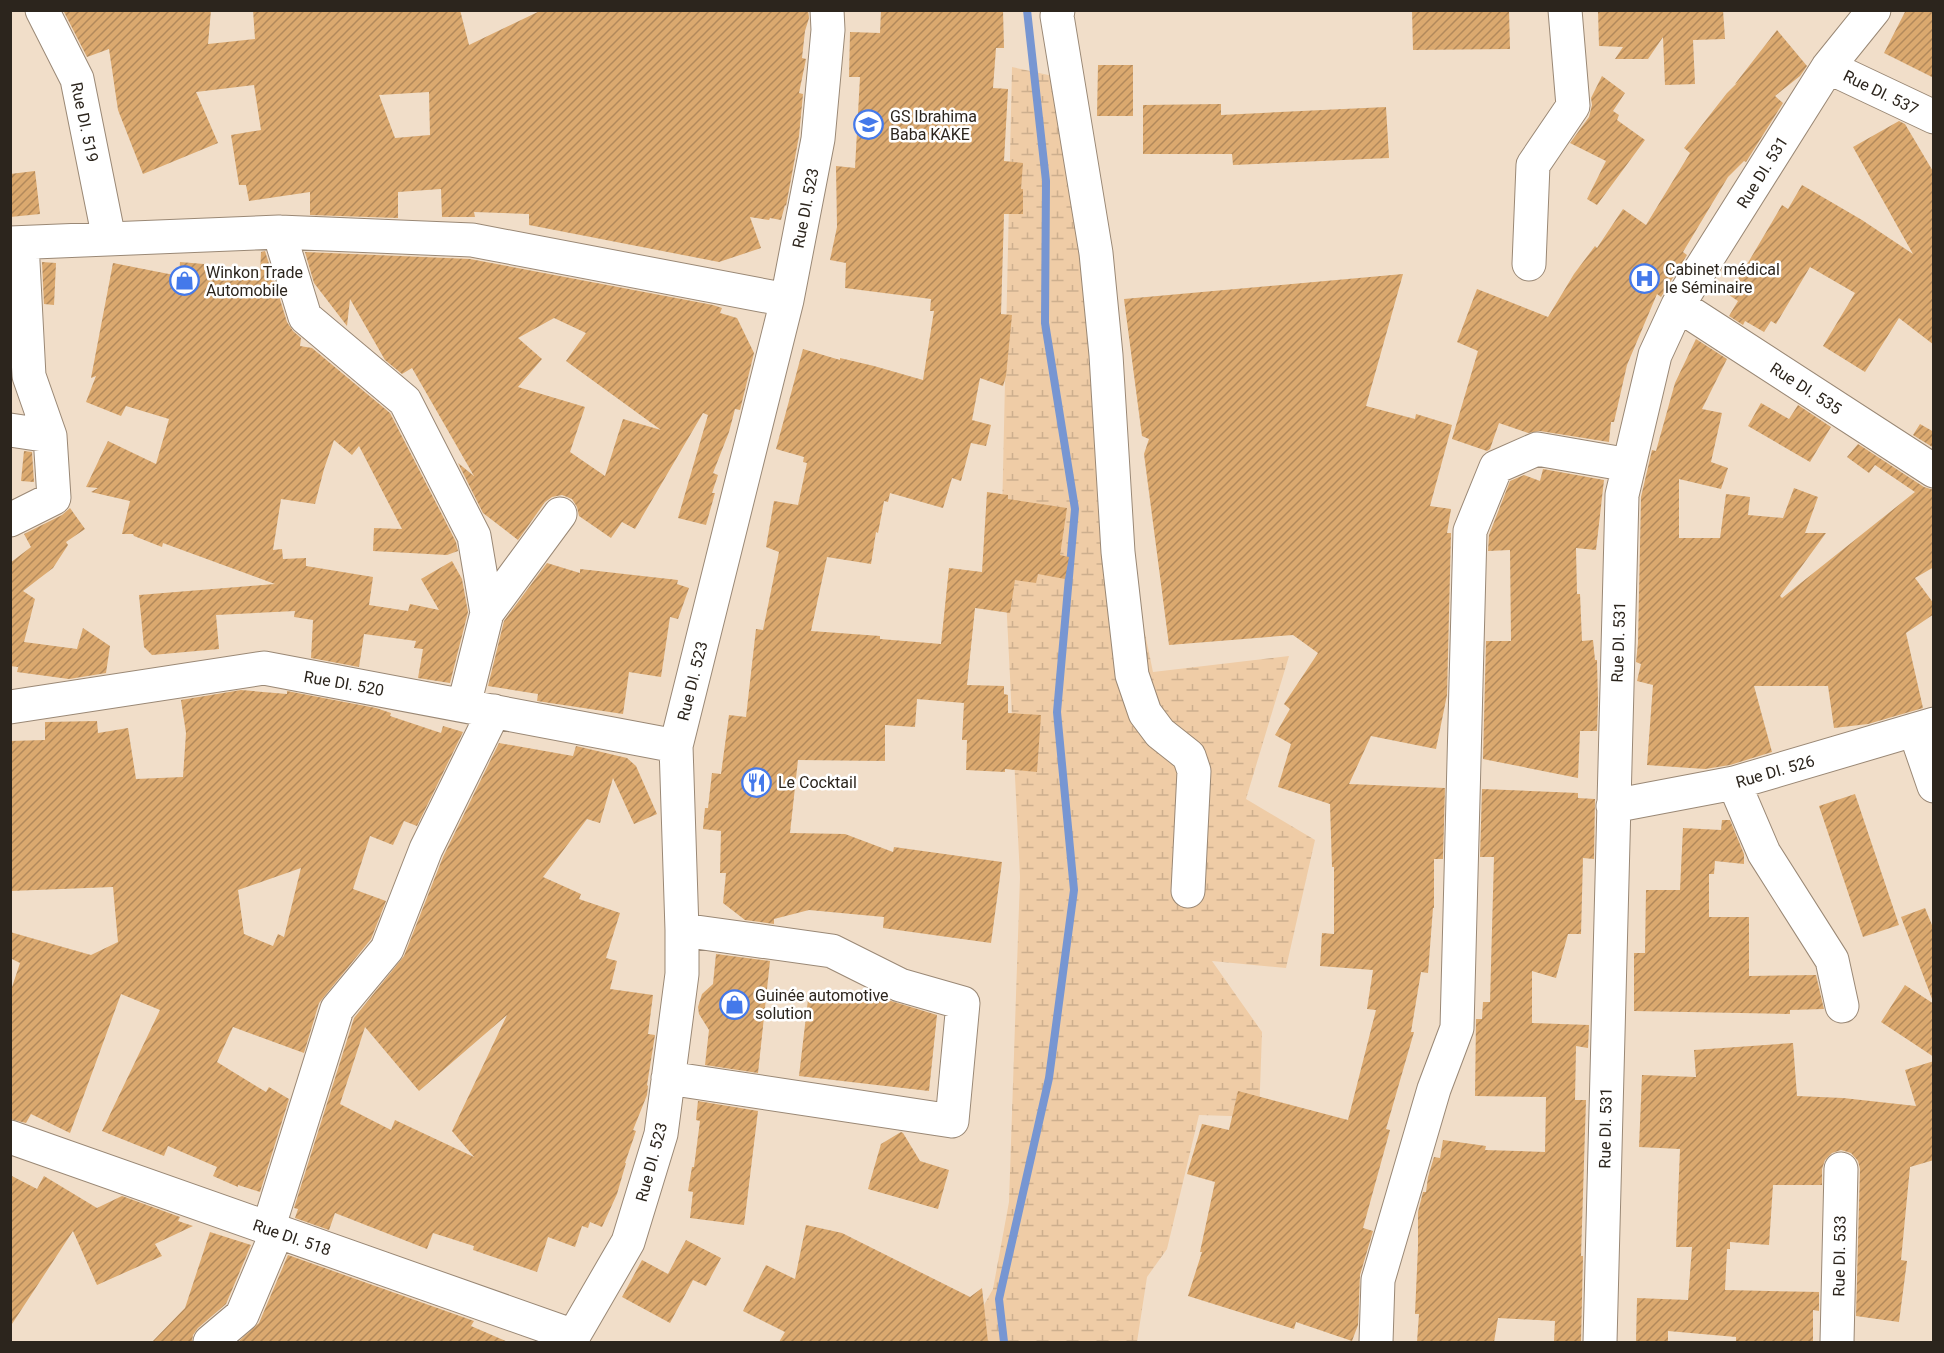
<svg xmlns="http://www.w3.org/2000/svg" width="1944" height="1353" viewBox="0 0 1944 1353" font-family="Roboto,sans-serif">
  <style>
    .wetland { fill: url(#wetland-marsh) }
    .lines { fill: none; stroke-linecap: round; stroke-linejoin: round }
    .stream { stroke: #7796d2; stroke-width: 8 }
    .building { fill: url(#building-hatch); fill-rule: evenodd }
    .minor-casing { stroke: #9a8875; stroke-width: 35 }
    .minor { stroke: #fff; stroke-width: 33 }
    .labels { text-anchor: middle; stroke-width: 5; stroke-linejoin: round; paint-order: stroke }
    .street-label { font-size: 16px; fill: #2c251d; stroke: #fff }
    .poi-label { font-size: 16px; fill: #2c251d; stroke: #fff; text-anchor: start }
  </style>
  <defs>
    <pattern id="wetland-marsh" width="20" height="14" patternUnits="userSpaceOnUse" patternTransform="scale(1.5)"><rect width="20" height="14" fill="#efcca6"/><path d="M1 5h8M5 5V1M11 12h8M15 12V8" fill="none" stroke="#cdaf8e"/></pattern>
    <pattern id="building-hatch" width="6" height="6" patternUnits="userSpaceOnUse" patternTransform="scale(1.5)"><rect width="6" height="6" fill="#dba96f"/><path d="M-1 1l2-2M0 6l6-6M5 7l2-2" fill="none" stroke="#b2895b"/></pattern>
  </defs>
  <rect width="100%" height="100%" fill="#f1dec9"/>
  <!-- wetland -->
  <path class="wetland" d="M 1012,67 L 1053,76 L 1115,488 L 1153,672 L 1289,656 L 1246,799 L 1315,840 L 1286,968 L 1212,961 L 1262,1032 L 1259,1117 L 1199,1115 L 1167,1249 L 1147,1277 L 1137,1342 L 963,1342 L 993,1289 L 1009,1202 L 1020,877 L 1002,517 Z"/>
  <g class="lines">
    <!-- stream -->
    <path class="stream" d="M 1004,1342 L 999,1299 L 1049,1078 L 1074,890 L 1057,712 L 1075,509 L 1045,323 L 1046,181 L 1027,10"/>
  </g>
  <!-- building -->
  <path class="building" d="M 63,10 L 211,10 L 208,44 L 255,39 L 253,10 L 460,10 L 469,45 L 542,10 L 808,10 L 809,18 L 805,31 L 802,58 L 806,59 L 799,93 L 803,94 L 799,136 L 786,206 L 785,205 L 781,220 L 770,218 L 769,220 L 750,217 L 761,248 L 719,262 L 529,225 L 529,214 L 474,212 L 475,217 L 442,217 L 441,189 L 398,192 L 398,218 L 310,215 L 310,192 L 249,201 L 246,185 L 239,185 L 231,135 L 261,130 L 254,85 L 196,92 L 218,143 L 143,174 L 118,110 L 109,49 L 87,57 ZM 429,92 L 430,135 L 395,138 L 379,95 Z
    M 881,10 L 1003,10 L 1004,48 L 996,48 L 993,88 L 1008,89 L 1004,161 L 1023,163 L 1021,189 L 1023,189 L 1023,214 L 1004,214 L 1001,314 L 1012,315 L 1006,376 L 1003,386 L 980,378 L 972,420 L 991,425 L 986,446 L 971,443 L 961,481 L 952,478 L 943,508 L 890,493 L 888,502 L 884,501 L 878,533 L 876,532 L 871,564 L 827,557 L 811,631 L 880,636 L 880,639 L 941,644 L 949,568 L 982,572 L 987,492 L 1008,495 L 1008,499 L 1067,508 L 1060,555 L 1069,557 L 1065,579 L 1038,574 L 1036,583 L 1015,580 L 1010,613 L 975,608 L 967,685 L 1004,686 L 1004,694 L 1008,695 L 1008,713 L 1041,715 L 1037,772 L 1005,769 L 1005,772 L 966,770 L 967,740 L 962,740 L 964,703 L 917,699 L 915,727 L 885,725 L 885,761 L 798,760 L 790,833 L 845,834 L 893,852 L 894,847 L 1002,862 L 991,943 L 883,928 L 884,917 L 809,910 L 774,919 L 774,924 L 745,920 L 723,903 L 726,873 L 720,873 L 721,831 L 703,829 L 705,808 L 708,808 L 712,773 L 721,774 L 729,715 L 746,717 L 756,629 L 763,630 L 779,552 L 766,547 L 774,501 L 798,505 L 807,463 L 803,462 L 804,457 L 776,449 L 803,349 L 840,360 L 840,358 L 874,366 L 923,380 L 934,311 L 930,311 L 931,299 L 845,288 L 846,263 L 830,260 L 837,227 L 836,166 L 855,168 L 860,77 L 849,77 L 850,32 L 880,33 Z
    M 1412,10 L 1509,10 L 1510,49 L 1413,50 Z
    M 1627,10 L 1723,10 L 1725,39 L 1693,40 L 1695,84 L 1665,85 L 1663,37 L 1648,59 L 1615,59 L 1623,47 L 1599,46 L 1598,11 Z
    M 1906,10 L 1934,10 L 1934,78 L 1884,53 Z
    M 1777,30 L 1807,66 L 1800,76 L 1775,96 L 1783,103 L 1746,162 L 1744,161 L 1728,177 L 1683,252 L 1687,255 L 1661,297 L 1657,294 L 1627,365 L 1614,422 L 1611,422 L 1609,442 L 1540,431 L 1528,433 L 1499,423 L 1490,449 L 1487,451 L 1452,439 L 1478,351 L 1457,342 L 1477,289 L 1548,317 L 1574,274 L 1595,246 L 1597,248 L 1623,209 L 1646,225 L 1690,153 L 1684,148 L 1727,93 L 1737,83 L 1735,84 Z
    M 1098,65 L 1133,65 L 1133,116 L 1097,116 Z
    M 1602,76 L 1625,93 L 1613,111 L 1619,115 L 1617,120 L 1645,140 L 1597,205 L 1587,199 L 1606,161 L 1570,143 L 1589,117 L 1592,105 L 1591,98 Z
    M 1221,104 L 1221,115 L 1386,107 L 1389,158 L 1233,165 L 1232,154 L 1143,154 L 1143,105 Z
    M 1899,121 L 1905,124 L 1934,173 L 1934,345 L 1899,318 L 1865,372 L 1823,346 L 1855,293 L 1810,267 L 1776,324 L 1771,321 L 1764,332 L 1745,321 L 1743,325 L 1729,316 L 1738,301 L 1729,295 L 1782,205 L 1788,209 L 1802,185 L 1862,220 L 1913,254 L 1853,147 Z
    M 35,171 L 40,214 L 10,217 L 10,174 Z
    M 265,251 L 287,322 L 293,331 L 301,338 L 300,346 L 312,348 L 390,413 L 456,542 L 458,551 L 447,555 L 373,551 L 374,528 L 402,529 L 359,446 L 352,455 L 334,440 L 324,469 L 315,504 L 281,499 L 273,550 L 282,549 L 283,559 L 306,558 L 306,566 L 373,577 L 369,605 L 408,611 L 410,604 L 439,610 L 421,579 L 452,561 L 462,579 L 468,612 L 450,683 L 418,678 L 423,649 L 414,648 L 416,641 L 364,634 L 359,667 L 311,658 L 313,620 L 294,617 L 295,611 L 216,615 L 219,649 L 152,655 L 144,647 L 139,595 L 275,584 L 163,543 L 162,547 L 134,536 L 133,534 L 122,534 L 130,501 L 91,492 L 98,488 L 86,487 L 108,441 L 156,464 L 169,419 L 126,406 L 121,416 L 86,402 L 96,376 L 91,378 L 113,263 L 179,276 L 180,262 L 204,264 L 204,270 L 239,278 L 260,274 L 261,252 Z
    M 305,252 L 470,259 L 713,305 L 722,308 L 720,313 L 737,318 L 754,353 L 740,410 L 735,409 L 729,432 L 713,473 L 718,475 L 712,493 L 715,493 L 706,525 L 678,518 L 708,415 L 703,413 L 635,529 L 622,522 L 611,538 L 579,516 L 577,507 L 572,499 L 562,495 L 552,497 L 545,502 L 518,540 L 483,513 L 458,463 L 474,476 L 412,368 L 402,374 L 385,360 L 350,299 L 347,326 L 314,283 ZM 554,318 L 586,333 L 566,361 L 661,430 L 623,419 L 605,476 L 570,452 L 585,407 L 518,387 L 542,359 L 518,338 Z
    M 42,262 L 56,263 L 54,305 L 44,304 Z
    M 1403,274 L 1366,406 L 1415,419 L 1416,414 L 1452,425 L 1430,506 L 1451,509 L 1447,533 L 1451,533 L 1447,695 L 1436,749 L 1371,736 L 1349,784 L 1445,788 L 1443,859 L 1434,859 L 1434,908 L 1433,908 L 1428,973 L 1421,972 L 1411,1032 L 1414,1032 L 1386,1129 L 1390,1130 L 1363,1228 L 1373,1231 L 1360,1275 L 1358,1325 L 1352,1341 L 1296,1322 L 1294,1329 L 1188,1296 L 1202,1252 L 1200,1252 L 1215,1182 L 1187,1174 L 1202,1124 L 1229,1130 L 1238,1091 L 1348,1120 L 1376,1010 L 1367,1009 L 1373,970 L 1320,966 L 1322,933 L 1334,934 L 1334,867 L 1332,867 L 1330,804 L 1278,787 L 1291,744 L 1275,735 L 1290,709 L 1284,704 L 1318,653 L 1293,635 L 1169,645 L 1144,454 L 1149,439 L 1142,436 L 1124,299 Z
    M 1696,339 L 1727,359 L 1702,409 L 1722,413 L 1711,462 L 1728,468 L 1721,489 L 1679,479 L 1679,538 L 1720,538 L 1726,494 L 1750,497 L 1748,515 L 1783,518 L 1794,488 L 1818,497 L 1805,533 L 1826,533 L 1780,596 L 1782,598 L 1915,492 L 1875,465 L 1869,473 L 1847,457 L 1858,444 L 1924,487 L 1934,490 L 1934,567 L 1915,578 L 1934,604 L 1934,614 L 1906,633 L 1923,708 L 1868,724 L 1834,728 L 1828,686 L 1754,686 L 1772,752 L 1730,765 L 1705,769 L 1647,765 L 1653,685 L 1637,681 L 1641,664 L 1636,662 L 1638,643 L 1641,497 L 1652,450 L 1656,451 L 1675,383 Z
    M 1761,403 L 1789,419 L 1798,405 L 1831,427 L 1810,462 L 1748,426 Z
    M 1920,424 L 1934,432 L 1934,448 L 1913,435 Z
    M 24,451 L 32,452 L 34,482 L 21,481 Z
    M 1543,469 L 1604,480 L 1596,550 L 1576,548 L 1577,594 L 1580,594 L 1582,641 L 1593,640 L 1595,660 L 1597,660 L 1598,701 L 1597,731 L 1580,731 L 1578,778 L 1483,759 L 1486,641 L 1511,641 L 1510,550 L 1488,551 L 1489,535 L 1510,481 L 1524,475 L 1540,481 Z
    M 70,508 L 85,529 L 66,542 L 68,545 L 53,568 L 23,591 L 35,599 L 24,642 L 77,649 L 83,628 L 110,646 L 106,673 L 69,679 L 17,672 L 19,664 L 18,667 L 10,666 L 10,563 L 31,547 L 24,534 L 62,515 Z
    M 547,563 L 580,573 L 580,569 L 678,580 L 677,584 L 689,588 L 678,619 L 670,617 L 661,677 L 629,672 L 623,714 L 537,701 L 538,694 L 488,686 L 504,621 Z
    M 241,690 L 287,694 L 287,691 L 376,708 L 391,713 L 390,716 L 441,733 L 443,726 L 463,732 L 417,826 L 404,821 L 393,845 L 370,836 L 353,889 L 386,901 L 371,939 L 319,1003 L 304,1053 L 233,1027 L 217,1062 L 266,1092 L 269,1087 L 289,1099 L 260,1192 L 238,1185 L 238,1187 L 213,1176 L 217,1167 L 168,1146 L 164,1156 L 102,1131 L 160,1010 L 121,994 L 70,1133 L 31,1114 L 26,1123 L 10,1119 L 10,993 L 20,963 L 10,958 L 10,932 L 91,955 L 118,942 L 113,887 L 10,891 L 10,741 L 45,740 L 45,722 L 97,721 L 98,733 L 128,728 L 136,779 L 183,777 L 186,733 L 181,700 ZM 301,868 L 284,937 L 278,934 L 273,946 L 244,934 L 238,890 Z
    M 499,743 L 573,756 L 576,746 L 627,758 L 636,766 L 657,814 L 634,824 L 613,778 L 600,823 L 587,819 L 543,877 L 581,894 L 579,899 L 620,913 L 606,958 L 617,961 L 610,989 L 653,995 L 648,1034 L 655,1035 L 647,1085 L 648,1086 L 647,1095 L 633,1130 L 636,1131 L 625,1163 L 626,1163 L 617,1194 L 602,1227 L 590,1222 L 588,1228 L 582,1226 L 575,1247 L 548,1237 L 537,1272 L 473,1250 L 474,1246 L 433,1233 L 427,1249 L 335,1213 L 329,1230 L 295,1218 L 298,1209 L 294,1208 L 354,1018 L 404,956 L 443,857 ZM 507,1015 L 452,1131 L 474,1157 L 395,1120 L 391,1130 L 340,1104 L 365,1027 L 419,1091 Z
    M 1482,789 L 1578,793 L 1578,798 L 1595,799 L 1594,859 L 1583,858 L 1581,934 L 1568,934 L 1556,978 L 1532,971 L 1532,1023 L 1589,1025 L 1588,1048 L 1576,1046 L 1575,1100 L 1586,1100 L 1581,1256 L 1583,1256 L 1581,1342 L 1554,1341 L 1555,1321 L 1498,1318 L 1494,1342 L 1417,1342 L 1419,1314 L 1415,1314 L 1418,1247 L 1418,1212 L 1423,1192 L 1426,1192 L 1428,1177 L 1434,1157 L 1440,1158 L 1443,1140 L 1486,1146 L 1485,1150 L 1545,1152 L 1546,1097 L 1475,1096 L 1476,1019 L 1482,1019 L 1483,1002 L 1490,1002 L 1494,857 L 1480,857 Z
    M 1855,794 L 1899,925 L 1863,937 L 1819,806 Z
    M 1722,820 L 1730,820 L 1744,854 L 1744,864 L 1715,861 L 1714,874 L 1709,874 L 1709,917 L 1749,917 L 1749,976 L 1816,975 L 1824,1009 L 1790,1010 L 1790,1014 L 1634,1011 L 1634,953 L 1645,953 L 1646,890 L 1680,890 L 1683,828 L 1721,830 Z
    M 1925,908 L 1934,930 L 1934,998 L 1932,999 L 1901,917 Z
    M 716,954 L 770,961 L 758,1073 L 705,1065 L 709,1030 L 699,1014 L 698,1007 L 702,994 L 713,984 Z
    M 1905,985 L 1934,1004 L 1934,1057 L 1881,1022 Z
    M 809,991 L 888,1000 L 937,1015 L 929,1091 L 799,1076 Z
    M 1793,1043 L 1797,1096 L 1843,1098 L 1916,1106 L 1905,1070 L 1934,1061 L 1934,1160 L 1910,1167 L 1901,1260 L 1907,1261 L 1899,1322 L 1856,1316 L 1860,1169 L 1858,1161 L 1851,1153 L 1841,1150 L 1832,1153 L 1825,1160 L 1822,1169 L 1822,1185 L 1773,1185 L 1769,1245 L 1730,1242 L 1730,1249 L 1727,1249 L 1725,1290 L 1819,1292 L 1819,1311 L 1813,1310 L 1813,1342 L 1736,1342 L 1736,1337 L 1668,1331 L 1668,1342 L 1636,1342 L 1637,1298 L 1688,1300 L 1692,1247 L 1676,1247 L 1680,1149 L 1639,1147 L 1642,1075 L 1696,1077 L 1694,1050 Z
    M 698,1101 L 758,1111 L 744,1225 L 690,1218 L 693,1192 L 688,1191 L 692,1167 L 694,1167 L 700,1121 L 696,1120 Z
    M 901,1132 L 903,1133 L 920,1161 L 949,1170 L 938,1209 L 868,1189 L 881,1144 Z
    M 10,1175 L 37,1189 L 44,1176 L 97,1208 L 122,1196 L 180,1217 L 178,1221 L 193,1226 L 155,1244 L 162,1256 L 97,1285 L 73,1231 L 10,1327 Z
    M 806,1225 L 842,1233 L 970,1297 L 982,1288 L 988,1342 L 779,1342 L 785,1332 L 743,1311 L 766,1265 L 795,1279 Z
    M 210,1232 L 251,1245 L 226,1304 L 198,1328 L 193,1335 L 192,1342 L 152,1342 L 185,1308 Z
    M 686,1240 L 721,1258 L 706,1286 L 693,1280 L 670,1323 L 622,1297 L 642,1260 L 668,1274 Z
    M 288,1255 L 474,1321 L 471,1326 L 508,1342 L 238,1342 L 259,1323 Z"/>
  <g class="lines">
    <defs>
      <path id="minor" d="M 42,10 L 77,79 L 109,239
        M 1058,10 L 1057,16 L 1096,253 L 1106,355 L 1118,552 L 1132,675 L 1145,713 L 1160,733 L 1189,756 L 1194,771 L 1188,891
        M 1828,67 L 1934,117
        M 279,232 L 305,317 L 405,401 L 474,536 L 487,613 L 464,705
        M 10,243 L 279,232 L 472,240 L 787,300
        M 1529,264 L 1533,165 L 1573,106 L 1565,10
        M 1678,305 L 1934,471
        M 10,430 L 50,436
        M 10,520 L 54,498 L 50,436 L 29,376 L 22,243
        M 487,613 L 560,514
        M 10,707 L 264,668 L 676,746
        M 1915,731 L 1934,786
        M 1734,783 L 1764,853 L 1832,960 L 1842,1006
        M 1613,806 L 1734,783 L 1934,724
        M 668,1078 L 952,1121 L 963,1003 L 900,985 L 832,951 L 682,930
        M 10,1137 L 574,1336
        M 268,1229 L 337,1009 L 387,949 L 426,849 L 494,711
        M 210,1342 L 242,1315 L 277,1232
        M 570,1342 L 628,1242 L 661,1134 L 682,974 L 682,930 L 676,746 L 787,300 L 818,139 L 828,30 L 827,10
        M 1376,1342 L 1378,1280 L 1434,1089 L 1457,1028 L 1470,531 L 1496,467 L 1537,449 L 1629,465
        M 1600,1342 L 1622,495 L 1655,355 L 1678,305 L 1828,67 L 1874,10
        M 1837,1342 L 1841,1169"/>
    </defs>
    <!-- minor casing -->
    <use href="#minor" class="minor-casing"/>
    <!-- minor -->
    <use href="#minor" class="minor"/>
  </g>
  <!-- icons -->
  <defs>
    <symbol id="school-ring" viewBox="-11 -11 22 22"><circle r="9.5" fill="#fff" stroke="#4479ea" stroke-width="1.5"/><path d="M0-5L7-2L0 1L-7-2ZM-4 1L0 2.5L4 1V4Q0 6-4 4Z" fill="#4479ea"/></symbol>
    <symbol id="hospital-ring" viewBox="-11 -11 22 22"><circle r="9.5" fill="#fff" stroke="#4479ea" stroke-width="1.5"/><path d="M-5-5h3v3.5h4V-5h3V5h-3V1.5h-4V5h-3Z" fill="#4479ea"/></symbol>
    <symbol id="shop-ring" viewBox="-11 -11 22 22"><circle r="9.5" fill="#fff" stroke="#4479ea" stroke-width="1.5"/><path d="M-5-2.5h2.3a2.7 3.5 0 0 1 5.4 0H5L5.5 6h-11ZM-1.5-2.5h3a1.5 2.3 0 0 0-3 0Z" fill="#4479ea"/></symbol>
    <symbol id="restaurant-ring" viewBox="-11 -11 22 22"><circle r="9.5" fill="#fff" stroke="#4479ea" stroke-width="1.5"/><path d="M-5-6h1v4h1v-4h1v4h1v-4h1v5L-1.5 .5V6h-2V.5L-5-1ZM5-6V6H3V1.5H1.5Q1.5-4 5-6Z" fill="#4479ea"/></symbol>
  </defs>
  <g fill-rule="evenodd">
    <use href="#school-ring" x="852" y="108" width="33" height="33"/>
    <use href="#hospital-ring" x="1628" y="262" width="33" height="33"/>
    <use href="#shop-ring" x="168" y="264" width="33" height="33"/>
    <use href="#restaurant-ring" x="740" y="766" width="33" height="33"/>
    <use href="#shop-ring" x="718" y="988" width="33" height="33"/>
  </g>
  <g class="labels">
    <!-- street labels -->
    <g class="street-label">
      <text transform="translate(1881 92) rotate(26)" y="6">Rue DI. 537</text>
      <text transform="translate(85 122) rotate(78)" y="6">Rue DI. 519</text>
      <text transform="translate(1762 172) rotate(-58)" y="6">Rue DI. 531</text>
      <text transform="translate(805 208) rotate(-79)" y="6">Rue DI. 523</text>
      <text transform="translate(1806 388) rotate(33)" y="6">Rue DI. 535</text>
      <text transform="translate(1618 642) rotate(-88)" y="6">Rue DI. 531</text>
      <text transform="translate(692 681) rotate(-76)" y="6">Rue DI. 523</text>
      <text transform="translate(344 683) rotate(10)" y="6">Rue DI. 520</text>
      <text transform="translate(1775 771) rotate(-16)" y="6">Rue DI. 526</text>
      <text transform="translate(1605 1128) rotate(-89)" y="6">Rue DI. 531</text>
      <text transform="translate(651 1162) rotate(-75)" y="6">Rue DI. 523</text>
      <text transform="translate(292 1237) rotate(19)" y="6">Rue DI. 518</text>
      <text transform="translate(1839 1256) rotate(-89)" y="6">Rue DI. 533</text>
    </g>
    <!-- poi labels -->
    <g class="poi-label">
      <text x="890" y="122">GS Ibrahima<tspan x="890" dy="18">Baba KAKE</tspan></text>
      <text x="1665" y="275">Cabinet médical<tspan x="1665" dy="18">le Séminaire</tspan></text>
      <text x="206" y="278">Winkon Trade<tspan x="206" dy="18">Automobile</tspan></text>
      <text x="778" y="788">Le Cocktail</text>
      <text x="755" y="1001">Guinée automotive<tspan x="755" dy="18">solution</tspan></text>
    </g>
  </g>
  <!-- border -->
  <rect width="1944" height="1353" fill="none" stroke="#2c251d" stroke-width="24"/>
</svg>
